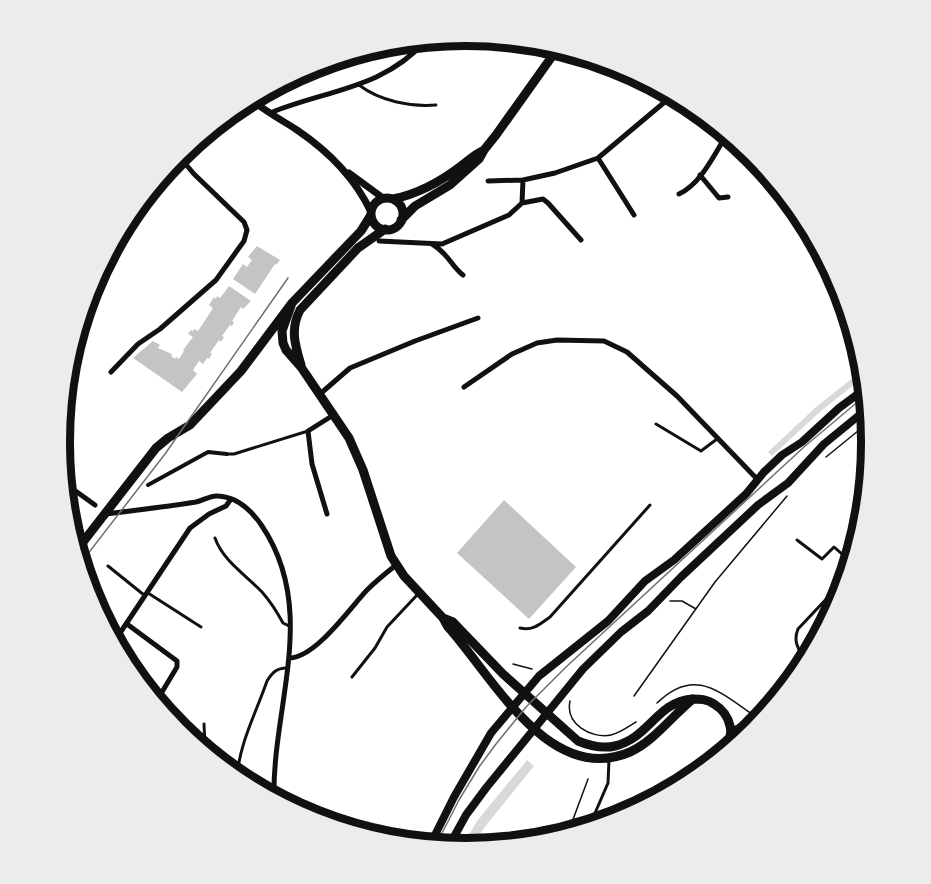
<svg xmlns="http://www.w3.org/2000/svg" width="931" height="884" viewBox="0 0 931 884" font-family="'Asap Condensed',sans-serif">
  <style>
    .water { fill: #d9d9d9 }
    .building { fill: #c4c4c4 }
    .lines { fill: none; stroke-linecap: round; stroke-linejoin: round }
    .path { stroke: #111; stroke-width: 1.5 }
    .service { stroke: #111; stroke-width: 3 }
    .pedestrian { stroke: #111; stroke-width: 4 }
    .minor { stroke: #111; stroke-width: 5 }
    .tertiary { stroke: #111; stroke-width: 7 }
    .secondary { stroke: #111; stroke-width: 8 }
    .primary { stroke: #111; stroke-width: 9 }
    .tram { stroke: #707070; stroke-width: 1.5 }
    .rim { fill: none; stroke: #111; stroke-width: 8 }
  </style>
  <rect width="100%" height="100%" fill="#fff"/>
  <!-- water -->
  <path class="water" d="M 864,369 L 865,376 L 821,411 L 772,456 L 768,452 L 816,407 Z
    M 527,760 L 534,766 L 484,828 L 475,842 L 467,838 L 477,821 Z"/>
  <!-- building -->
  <path class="building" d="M 257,246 L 280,260 L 276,265 L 275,264 L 255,294 L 233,279 L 243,264 L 247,267 L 252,260 L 248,257 Z
    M 229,286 L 251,301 L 243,309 L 241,307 L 232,321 L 234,322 L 232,326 L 230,325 L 222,336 L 224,337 L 221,342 L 219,340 L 210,353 L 212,354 L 209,359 L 207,358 L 203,364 L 199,361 L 193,370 L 197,374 L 182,392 L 133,358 L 153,341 L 160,345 L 158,348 L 172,354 L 171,356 L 175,359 L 176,357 L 179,359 L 184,351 L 183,350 L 193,337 L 188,334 L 191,330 L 193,331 L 194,329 L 198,331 L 213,308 L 209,305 L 214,297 L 216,299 L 217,296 L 220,298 Z
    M 504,500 L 576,567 L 529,619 L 457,553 Z"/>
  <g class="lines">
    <!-- path -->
    <path class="path" d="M 826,457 L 869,422
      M 670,601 L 682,601 L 696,609
      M 513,664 L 532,669
      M 634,696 L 715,582 L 787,496
      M 570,701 C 565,724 591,739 611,735 C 620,733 628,727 636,722
      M 657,703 C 694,667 718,691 752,714
      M 568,833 L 588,779"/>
    <!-- service -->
    <path class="service" d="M 359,85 C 380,101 410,107 436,105
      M 656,424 L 701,451 L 717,439
      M 227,454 L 234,454 L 308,431
      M 215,538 C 223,561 246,575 262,592 C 270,601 277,612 283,623 L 289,626
      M 797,540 L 822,559 L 834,547 L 851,562
      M 108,566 L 144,595
      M 148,593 L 201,627
      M 101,616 L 120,632
      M 520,628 C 533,631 540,624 550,617 L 650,505
      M 352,677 L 375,648 L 387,627 L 418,594
      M 204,724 L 205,747 L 208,753
      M 733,728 L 762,717 L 804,659 C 798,648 793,641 798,629 L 847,577
      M 237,778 C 239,744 256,713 267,681 C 272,673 276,668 287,668
      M 589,827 L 608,783 L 609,759"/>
    <!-- pedestrian -->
    <path class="pedestrian" d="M 148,485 L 208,452 L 227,454"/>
    <!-- minor -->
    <path class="minor" d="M 270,113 C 325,90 384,89 426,40
      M 598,158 L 634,215
      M 700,175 L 719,198 L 728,197
      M 488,181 L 523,180 L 555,173 L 598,158 L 673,95
      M 679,194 C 701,184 715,153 727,134
      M 522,203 L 523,180
      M 379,241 L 442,244 L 509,215 L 522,203 L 543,199 L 548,203 L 581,240
      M 432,244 C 448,253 452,267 463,275
      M 111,372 L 138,344 L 160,329 L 216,280 L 244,241 L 247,230 L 244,222 L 194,174 L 178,155
      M 464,387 L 512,354 L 537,343 L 557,340 L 604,341 L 627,352 L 677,396 L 758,480
      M 320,394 L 350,368 L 415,341 L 478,318
      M 63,482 L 95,505
      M 106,514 C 136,510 166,507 196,502 C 204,500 211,495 218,496 C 238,497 252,511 262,526 C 319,611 272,706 274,798
      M 327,514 L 312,464 L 308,431 L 335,414
      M 127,624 L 177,661 L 177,667 L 156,702
      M 114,642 L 190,528 L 209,514 L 226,506 L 231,499
      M 290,658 C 316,657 350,608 367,590 C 376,581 386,573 396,565"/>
    <!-- tertiary -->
    <path class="tertiary" d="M 251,99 C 264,111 282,120 297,130 C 328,151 355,178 371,212
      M 349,173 L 383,198"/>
    <!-- secondary -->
    <path class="secondary" d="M 430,845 L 454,797 L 491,733 L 539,676 L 608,621 L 645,581 L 674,560 L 746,494 L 764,472 L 782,455 L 802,442 L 839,408 L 866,388
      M 449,846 L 466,815 L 486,788 L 583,669 L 621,632 L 648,611 L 681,577 L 758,505 L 788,483 L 824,444 L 868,408"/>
    <!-- primary -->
    <path class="primary" d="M371 214a16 16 0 1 1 32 0a16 16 0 1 1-32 0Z
      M 393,199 C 418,194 440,182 461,166 C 469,160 475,154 484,150
      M 401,220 L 415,206 L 450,185 L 479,159 L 484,150 L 496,135 L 558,48
      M 292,303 L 282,331 L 283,343 L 286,350 L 301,367 L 349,438 L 363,470 L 391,556 L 404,576 L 443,618 L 448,627 C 491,674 549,787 630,752 C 654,741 672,716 693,699
      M 301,365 C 295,345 290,329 300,310 L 358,248 L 385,229
      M 76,551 L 156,448 L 168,438 L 190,425 L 241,371 L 292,303 L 361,231 L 371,215
      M 443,618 L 453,622 L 503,674 L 578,741 C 590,746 602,749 615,746 C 649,738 657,702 692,699 C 700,699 707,699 714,704 C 722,709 728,716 730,726 C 733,737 727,747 720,756"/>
    <!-- tram -->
    <path class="tram" d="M 80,564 L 165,454 L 288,278
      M 436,845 L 459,800 L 479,767 L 496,744 L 526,707 L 566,667 L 804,447 L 867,394"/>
  </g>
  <!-- crop -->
  <path d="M0 0H931V884H0ZM465 46H466A395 395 0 0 1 861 441V443A395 395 0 0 1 466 838H465A395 395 0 0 1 70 443V441A395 395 0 0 1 465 46Z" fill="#ececec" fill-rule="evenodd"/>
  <path class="rim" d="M465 46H466A395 395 0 0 1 861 441V443A395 395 0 0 1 466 838H465A395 395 0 0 1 70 443V441A395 395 0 0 1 465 46Z"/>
</svg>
